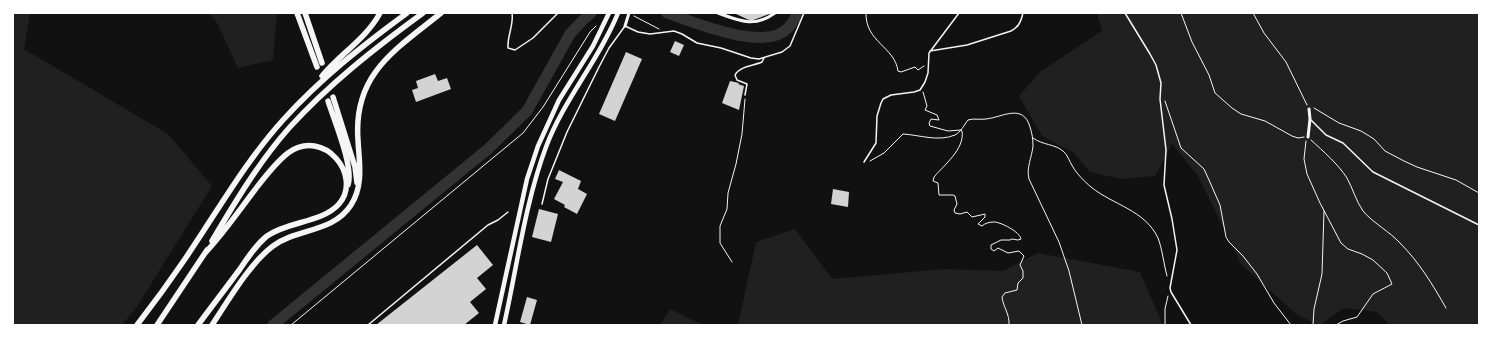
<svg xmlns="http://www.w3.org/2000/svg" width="1492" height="338" viewBox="0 0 1492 338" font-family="Cabin,sans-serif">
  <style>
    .green { fill: #202020 }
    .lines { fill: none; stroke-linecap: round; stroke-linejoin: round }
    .river { stroke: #333; stroke-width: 11 }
    .building { fill: #d3d3d3 }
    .path { stroke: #f5f5f5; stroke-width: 1 }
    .service { stroke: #f5f5f5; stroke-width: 1.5 }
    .minor { stroke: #f5f5f5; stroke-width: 3 }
    .primary { stroke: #f5f5f5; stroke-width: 4.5 }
    .motorway { stroke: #f5f5f5; stroke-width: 5.5 }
  </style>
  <rect width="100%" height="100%" fill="#111"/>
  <!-- green -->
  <path class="green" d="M 13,13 L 30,13 L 24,49 L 168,134 L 212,186 L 136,308 L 122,325 L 13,325 Z
    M 209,13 L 277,13 L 273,60 L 238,68 L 217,23 Z
    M 1097,13 L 1479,13 L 1479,325 L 1390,325 L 1377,312 L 1344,308 L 1320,325 L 1297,315 L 1241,264 L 1198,176 L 1172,144 L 1155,176 L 1121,179 L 1090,172 L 1074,153 L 1042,136 L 1019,96 L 1041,71 L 1102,31 Z
    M 795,229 L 832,279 L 944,269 L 1003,271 L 1038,253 L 1140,272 L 1163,325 L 738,325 L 756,242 Z
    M 670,309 L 703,325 L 660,325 Z"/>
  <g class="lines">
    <!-- river -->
    <path class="river" d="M 667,13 C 694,22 765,53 788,28 C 792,24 795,18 798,13
      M 273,325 L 488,149 L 527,111 L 570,34 L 582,21 L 591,13"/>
  </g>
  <!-- building -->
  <path class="building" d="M 734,13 L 772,13 L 751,21 Z
    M 675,41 L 684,45 L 679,56 L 670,52 Z
    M 626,52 L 642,59 L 615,121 L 599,114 Z
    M 435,74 L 438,81 L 447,78 L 451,89 L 416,102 L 412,90 L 418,88 L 416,81 Z
    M 730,81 L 739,83 L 738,84 L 744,86 L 739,110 L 722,103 Z
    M 559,170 L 581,181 L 578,189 L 587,194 L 577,214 L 564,207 L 565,205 L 554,199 L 563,182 L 555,179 Z
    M 833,189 L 849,192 L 848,207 L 831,204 Z
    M 539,209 L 558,214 L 551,242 L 532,237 Z
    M 477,245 L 493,265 L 477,278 L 486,289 L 470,302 L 479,313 L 464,325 L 376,325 Z
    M 527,297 L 537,300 L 530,325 L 520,322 Z"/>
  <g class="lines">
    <!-- path -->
    <path class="path" d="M 866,13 C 865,42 895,47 898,71 L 901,72 L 915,67 L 918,70 L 924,66
      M 1181,13 L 1192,42 L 1209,75 L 1215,93 L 1232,108 L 1241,114 L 1265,121 L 1292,136 L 1298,138 L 1304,137
      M 1253,13 L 1264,33 L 1286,62 L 1307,105
      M 634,16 L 659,29
      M 923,92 L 927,106 L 925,110 L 937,115 L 939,120 L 931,119 L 929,123 L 930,126 L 948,131 L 961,130 L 962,131 C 965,149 944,165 934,177 L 933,181 L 938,183 L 939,195 L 953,195 L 955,196 L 957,204 L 954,210 L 955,213 L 960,214 L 967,212 L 972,217 L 985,214 L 985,217 L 978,224 L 982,226 C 985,223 990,222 994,222 C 1001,222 1020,232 1021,239 L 1018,240 L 1012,239 L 1010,240 L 1001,240 L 991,245 L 991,249 L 994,251 L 998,248 L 1008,253 L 1019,251 L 1024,256 L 1020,265 L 1023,271 L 1023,278 L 1018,283 L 1017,290 L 1005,293 L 1002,297 C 1003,307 1010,314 1009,325
      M 1165,101 L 1181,148 L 1204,169 L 1209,180 L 1220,205 L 1226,237 L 1229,242 L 1243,256 L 1257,274 L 1274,303 L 1291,325
      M 1314,108 L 1339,123 L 1361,131 L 1374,139 L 1385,151 L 1404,161 L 1417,167 L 1456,180 L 1479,193
      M 1033,138 C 1042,145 1055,144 1063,151 C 1068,155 1069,161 1073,167 C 1077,174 1084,181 1091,187 C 1113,205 1145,210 1158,238 C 1162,248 1164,265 1167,276
      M 1311,140 C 1324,152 1338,164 1347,178 C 1353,189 1356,201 1363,211 C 1372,222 1390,232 1400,243 C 1419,262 1433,285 1446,308
      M 1306,141 L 1304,159 L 1307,174 L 1320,203 L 1341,243 L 1348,249 L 1362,254 L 1373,260 L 1387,273 L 1392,284 L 1373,294 L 1357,317 L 1343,321 L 1336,325
      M 870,161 L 884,153 L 903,134 C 920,135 938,142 955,135 C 961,132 964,125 968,120 C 974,118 980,120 986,119 C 1003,117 1023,103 1030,127 C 1032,133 1033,139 1033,146 C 1032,157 1026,168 1029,179 L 1059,242 L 1069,271 L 1082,325
      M 732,262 L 720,243 L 720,226 L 727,209 L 728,193 L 736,164 L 742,134 L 745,99
      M 291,325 L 523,133 L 543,107 L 590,32 L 596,26
      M 1165,325 L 1165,309 L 1168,296
      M 1313,325 L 1314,309 L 1322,274 L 1324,211"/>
    <!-- service -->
    <path class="service" d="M 512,13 C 514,25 507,36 508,48 L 515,50 L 533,38 L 558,13
      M 1125,13 L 1150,54 L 1156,65 L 1161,83 L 1160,99 L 1166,150 L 1164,185 L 1172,219 L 1177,250 L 1170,288 L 1171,292 L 1191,325
      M 930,51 L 967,45 L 1011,31 C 1019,27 1021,21 1023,13
      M 745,95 L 747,84 L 737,80 L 735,75 C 740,66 753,66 762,62 L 764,58
      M 1311,120 L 1326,135 L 1343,143 L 1373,172 L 1479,225
      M 864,162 L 876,143 L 877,116 L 881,103 L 883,99 L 891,95 L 914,92 L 920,90 L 925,82 L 928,73 L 929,53 L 959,13
      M 542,204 L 548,179 L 567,132 L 599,67 L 609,48 L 625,26 L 638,32 L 650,34 L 674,31 L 682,34 L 697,43 L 721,48 L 751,58 L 759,59 L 782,52 L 790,46 L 804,13
      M 368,325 L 488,225 L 498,220 L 508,212"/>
    <!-- minor -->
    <path class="minor" d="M 718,13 C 740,21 754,28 775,13
      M 625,26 L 629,13
      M 1308,137 L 1310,119 L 1309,109"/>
    <!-- primary -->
    <path class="primary" d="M 495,325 L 527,179 L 538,146 L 559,100 L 593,46 L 609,13
      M 504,325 C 517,267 525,203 546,147 C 564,99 599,60 618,13"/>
    <!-- motorway -->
    <path class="motorway" d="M 297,13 L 317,67
      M 305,13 L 322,63
      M 322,76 C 340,54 366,39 380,13
      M 333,97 L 355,167 L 357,183
      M 328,101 C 334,120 354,167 348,185
      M 212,241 C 235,202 259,162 289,128 C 329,84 375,48 423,13
      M 137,325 C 154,303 170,281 185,259 C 217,212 245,162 283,120 C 321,78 362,46 407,13
      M 157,325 L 207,250
      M 198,325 C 212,306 226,288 240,269 C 248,257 256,245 267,236 C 288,221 322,223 339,204 C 363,176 324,127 288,153 C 275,163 264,178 254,191 C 238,212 223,234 205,253
      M 212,325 C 228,301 250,263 273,246 C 297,228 333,233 351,205 C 364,185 359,161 358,140 C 353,74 395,50 441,13"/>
  </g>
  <!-- border -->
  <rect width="1492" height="338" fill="none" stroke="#ffffff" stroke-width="28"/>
</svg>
